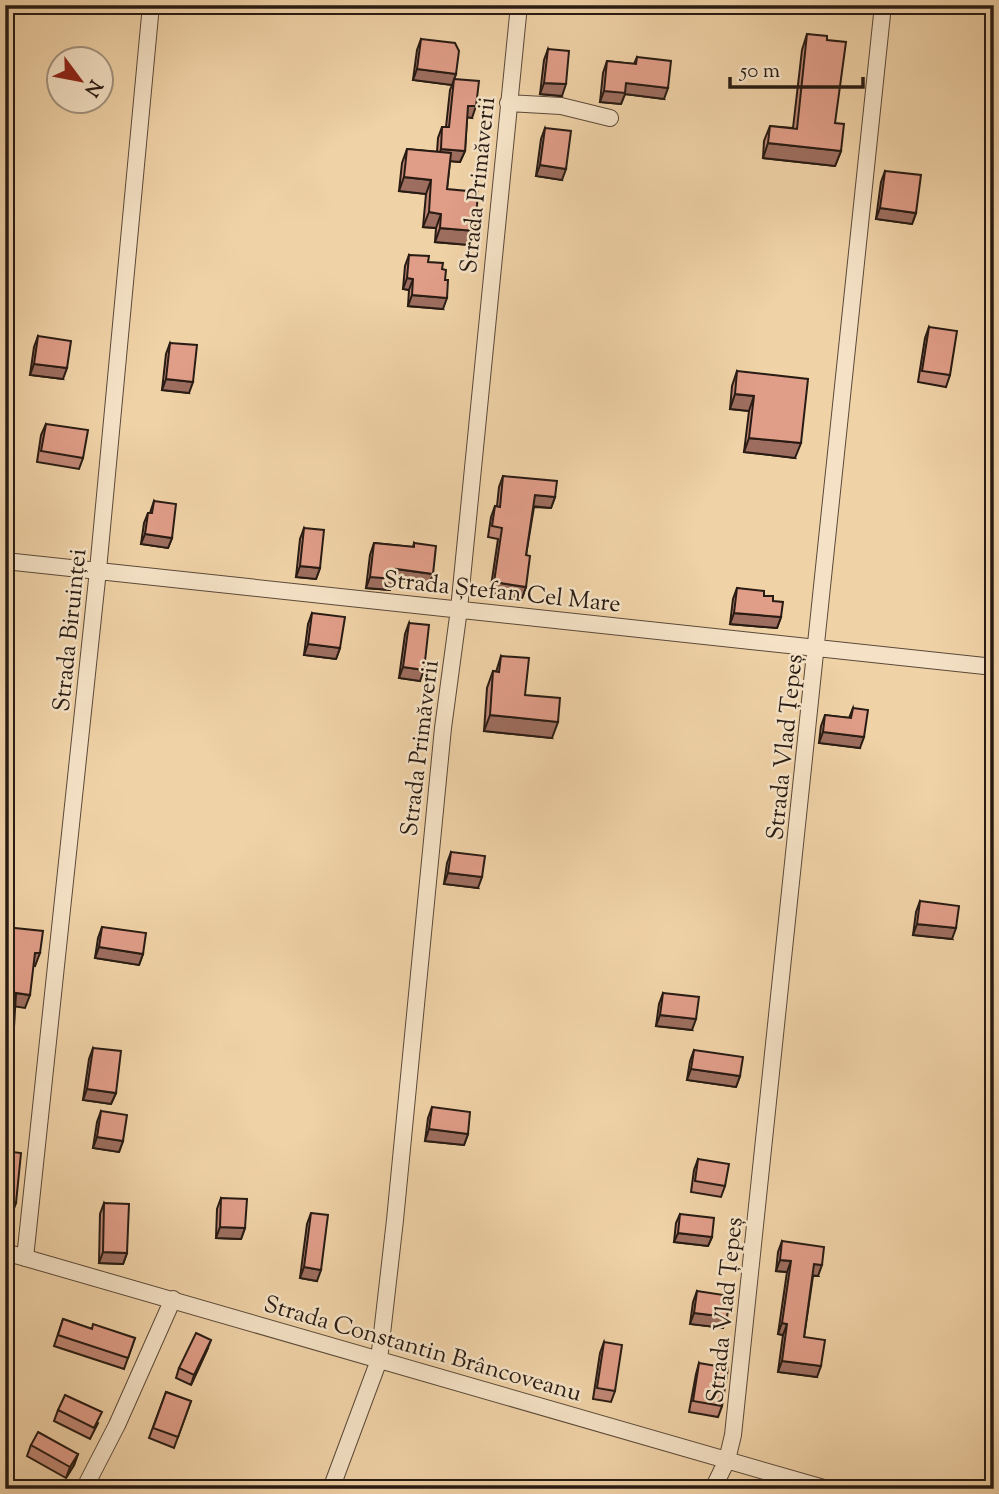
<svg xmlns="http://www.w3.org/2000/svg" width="999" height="1494" viewBox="0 0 999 1494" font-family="'Sorts Mill Goudy',serif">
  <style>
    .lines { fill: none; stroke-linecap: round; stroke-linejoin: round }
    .minor-casing { stroke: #5a4938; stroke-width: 18 }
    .minor { stroke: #f5e2c6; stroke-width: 16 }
    .wall { fill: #c18775; stroke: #281b13; stroke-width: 2 }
    .shaded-wall { fill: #9d6e5f; stroke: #281b13; stroke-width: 2 }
    .building { fill: #e09d88; stroke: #281b13; stroke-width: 2 }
    .labels { text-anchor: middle; stroke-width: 5; stroke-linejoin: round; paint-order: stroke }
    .street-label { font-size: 24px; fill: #281b13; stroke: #f5e2c6 }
  </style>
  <rect width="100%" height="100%" fill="#f0d2a7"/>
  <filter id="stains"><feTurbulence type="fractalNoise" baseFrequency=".00286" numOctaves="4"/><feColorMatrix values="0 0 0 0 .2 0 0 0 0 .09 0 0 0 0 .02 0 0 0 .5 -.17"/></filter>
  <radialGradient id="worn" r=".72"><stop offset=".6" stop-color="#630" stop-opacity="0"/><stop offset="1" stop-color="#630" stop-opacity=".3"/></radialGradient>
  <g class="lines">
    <defs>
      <path id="minor" d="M 508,103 L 561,106 L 610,118
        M 5,561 L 994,667
        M 5,1252 L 827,1489
        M 25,1258 L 98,570 L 151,5
        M 84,1489 L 117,1425 L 173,1299
        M 331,1489 L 379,1360 L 395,1220 L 443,728 L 459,609 L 519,5
        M 713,1489 L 727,1460 L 733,1435 L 883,5"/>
    </defs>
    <!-- minor casing -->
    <use href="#minor" class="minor-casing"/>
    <!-- minor -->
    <use href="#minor" class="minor"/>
  </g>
  <!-- wall -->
  <path class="wall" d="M 807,34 L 827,40 L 835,123 L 841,151 L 835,166 L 763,158 L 764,141 L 770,126 L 793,128 L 802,50 Z
    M 421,39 L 456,74 L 454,79 L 472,118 L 467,117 L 465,151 L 460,162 L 450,161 L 447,189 L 475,231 L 469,245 L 435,242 L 436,228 L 423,227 L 426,194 L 399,191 L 402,163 L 407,149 L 437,152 L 438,138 L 442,127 L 446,127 L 450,90 L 452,85 L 413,80 L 417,50 Z
    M 548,49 L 562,96 L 540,94 L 544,60 Z
    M 637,57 L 664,99 L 625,94 L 621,104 L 600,102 L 603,73 L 607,61 L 634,64 Z
    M 545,128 L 562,180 L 536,176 L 541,139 Z
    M 885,171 L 916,213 L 912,224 L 876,219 L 881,182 Z
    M 409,255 L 443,309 L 408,306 L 409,290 L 403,289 L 405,266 Z
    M 929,327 L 950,375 L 946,387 L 918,382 L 925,338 Z
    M 38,336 L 63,379 L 30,375 L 34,347 Z
    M 170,343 L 189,393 L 162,390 L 166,354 Z
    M 737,371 L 795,458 L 744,452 L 749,411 L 730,409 L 732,386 Z
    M 46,424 L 83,458 L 79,469 L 37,462 L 41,435 Z
    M 503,476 L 555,497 L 551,508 L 534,507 L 526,555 L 526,587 L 522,598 L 490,593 L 498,539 L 488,537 L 491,517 L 495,506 L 497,506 L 499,487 Z
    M 154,501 L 172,538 L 168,548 L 141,544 L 144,523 L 148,513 L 150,513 Z
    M 304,528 L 320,568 L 316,579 L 296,577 L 300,539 Z
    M 374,543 L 413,547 L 414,543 L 433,574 L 429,585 L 394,580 L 390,590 L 366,588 L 370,555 Z
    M 737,588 L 764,596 L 773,601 L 781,617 L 777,628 L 730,624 L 733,599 Z
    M 312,613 L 340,648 L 336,659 L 304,655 L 308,624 Z
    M 409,623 L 420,681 L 399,678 L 405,634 Z
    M 501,656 L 525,695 L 552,738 L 484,731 L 487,688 L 493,671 L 496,672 Z
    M 853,708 L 860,748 L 819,743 L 821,726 L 825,715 L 849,718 Z
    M 451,852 L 478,888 L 444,884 L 447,863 Z
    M 920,901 L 952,939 L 913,935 L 916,912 Z
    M 102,927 L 143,954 L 139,965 L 95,958 L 98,938 Z
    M 663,993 L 692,1030 L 656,1026 L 659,1004 Z
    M 93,1048 L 116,1093 L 111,1104 L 83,1100 L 89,1059 Z
    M 694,1050 L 740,1076 L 736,1087 L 687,1080 L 690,1061 Z
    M 432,1107 L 468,1134 L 464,1145 L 425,1141 L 428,1118 Z
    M 101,1111 L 123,1141 L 119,1152 L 93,1148 L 97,1122 Z
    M 698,1159 L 725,1186 L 721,1197 L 691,1192 L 694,1170 Z
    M 221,1198 L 245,1228 L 241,1239 L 216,1238 L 217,1209 Z
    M 104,1203 L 127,1253 L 123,1264 L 99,1263 L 100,1214 Z
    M 311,1213 L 317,1281 L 300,1278 L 307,1224 Z
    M 680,1214 L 712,1237 L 708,1246 L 674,1242 L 676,1223 Z
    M 782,1241 L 818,1276 L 813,1276 L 804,1337 L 817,1377 L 778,1372 L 783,1335 L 778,1334 L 787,1272 L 776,1271 L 778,1252 Z
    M 697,1291 L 727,1317 L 723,1328 L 690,1324 L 693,1302 Z
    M 63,1319 L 92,1329 L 135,1338 L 124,1369 L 54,1346 Z
    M 604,1342 L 615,1391 L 611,1402 L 593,1399 L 600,1353 Z
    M 207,1350 L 191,1385 L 176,1378 L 179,1368 Z
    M 699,1363 L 722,1406 L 718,1417 L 689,1412 L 696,1374 Z
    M 166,1392 L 191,1401 L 174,1448 L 149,1438 Z
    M 58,1410 L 98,1423 L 90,1439 L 54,1421 Z
    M 31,1445 L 78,1454 L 74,1465 L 66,1478 L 27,1456 Z"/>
  <!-- shaded-wall -->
  <path class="shaded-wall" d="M 417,69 L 456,74 L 452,85 L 413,80 Z
    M 544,83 L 566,84 L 562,96 L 540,94 Z
    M 626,83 L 668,88 L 664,99 L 625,94 L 621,104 L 600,102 L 604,91 Z
    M 468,106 L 476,106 L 472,118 L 464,117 Z
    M 768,143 L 841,151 L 835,166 L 763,158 Z
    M 441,149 L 465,151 L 460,162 L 437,160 Z
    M 540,165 L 566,169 L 562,180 L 536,176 Z
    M 404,177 L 431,180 L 426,194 L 399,191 Z
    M 880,208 L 916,213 L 912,224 L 876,219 Z
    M 429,212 L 441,214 L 436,228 L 423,227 Z
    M 440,228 L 475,231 L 469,245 L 435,242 Z
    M 407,278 L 413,279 L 409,290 L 403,289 Z
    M 412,295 L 447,298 L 443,309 L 408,306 Z
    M 34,364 L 67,368 L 63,379 L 30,375 Z
    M 166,379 L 193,382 L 189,393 L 162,390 Z
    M 735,394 L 754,396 L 749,411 L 730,409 Z
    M 749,438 L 801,443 L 795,458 L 744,452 Z
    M 535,495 L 555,497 L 551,508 L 531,506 Z
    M 145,534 L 172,538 L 168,548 L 141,544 Z
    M 300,566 L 320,568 L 316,579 L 296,577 Z
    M 396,569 L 433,574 L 429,585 L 394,580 L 390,590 L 366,588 L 370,577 Z
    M 494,582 L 526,587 L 522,598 L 490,593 Z
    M 734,613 L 781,617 L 777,628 L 730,624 Z
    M 308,644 L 340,648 L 336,659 L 304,655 Z
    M 403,667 L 424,670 L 420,681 L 399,678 Z
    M 490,715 L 558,722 L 552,738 L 484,731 Z
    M 823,732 L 864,737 L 860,748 L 819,743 Z
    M 448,873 L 482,877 L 478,888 L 444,884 Z
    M 917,924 L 956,928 L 952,939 L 913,935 Z
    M 99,947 L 143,954 L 139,965 L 95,958 Z
    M 35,953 L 40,953 L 35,966 L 31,965 Z
    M 16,993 L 30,995 L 25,1008 L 12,1006 Z
    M 660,1015 L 696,1019 L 692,1030 L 656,1026 Z
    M 5,1043 L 13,1044 L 9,1057 L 5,1056 Z
    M 691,1069 L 740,1076 L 736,1087 L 687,1080 Z
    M 87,1089 L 116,1093 L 111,1104 L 83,1100 Z
    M 429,1129 L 468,1134 L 464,1145 L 425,1141 Z
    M 97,1137 L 123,1141 L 119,1152 L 93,1148 Z
    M 5,1202 L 16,1203 L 10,1220 L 5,1219 Z
    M 220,1227 L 245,1228 L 241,1239 L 216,1238 Z
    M 678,1233 L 712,1237 L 708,1246 L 674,1242 Z
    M 103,1252 L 127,1253 L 123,1264 L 99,1263 Z
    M 780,1260 L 791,1261 L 787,1272 L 776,1271 Z
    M 814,1264 L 822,1265 L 818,1276 L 810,1275 Z
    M 304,1267 L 321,1270 L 317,1281 L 300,1278 Z
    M 694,1313 L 727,1317 L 723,1328 L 690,1324 Z
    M 782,1323 L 787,1324 L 783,1335 L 778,1334 Z
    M 211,1340 L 207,1350 L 191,1385 L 194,1375 Z
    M 782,1361 L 821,1366 L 817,1377 L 778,1372 Z
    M 78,1454 L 74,1465 L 66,1478 L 70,1467 Z"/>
  <!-- building -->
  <path class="building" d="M 807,34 L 827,36 L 827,40 L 846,42 L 835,123 L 844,124 L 841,151 L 768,143 L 770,126 L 797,129 Z
    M 421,39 L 455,43 L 459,51 L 456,74 L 417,69 Z
    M 548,49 L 569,51 L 566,84 L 544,83 Z
    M 637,57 L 671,61 L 668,88 L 626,83 L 625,93 L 604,91 L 607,61 L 636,64 Z
    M 454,79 L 479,81 L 476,106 L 468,106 L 465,151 L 441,149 L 442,127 L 449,127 Z
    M 545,128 L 571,131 L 566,169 L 540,165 Z
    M 407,149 L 451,153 L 447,189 L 478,192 L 475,231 L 440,228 L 441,214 L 429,212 L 431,180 L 404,177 Z
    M 885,171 L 921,175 L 916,213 L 880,208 Z
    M 409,255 L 429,256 L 428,262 L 443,263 L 442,269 L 446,270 L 445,280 L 448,280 L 447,298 L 412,295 L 413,279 L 407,278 Z
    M 929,327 L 957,331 L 950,375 L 922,371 Z
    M 38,336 L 71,341 L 67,368 L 34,364 Z
    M 170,343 L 197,345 L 193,382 L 166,379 Z
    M 737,371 L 808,379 L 801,443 L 749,438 L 754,396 L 735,394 Z
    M 46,424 L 88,430 L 83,458 L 41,451 Z
    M 503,476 L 557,481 L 555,497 L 535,495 L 526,555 L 530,556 L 526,587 L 494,582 L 502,528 L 492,526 L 495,506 L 500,507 Z
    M 154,501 L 176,504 L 172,538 L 145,534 L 148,513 L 152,513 Z
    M 304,528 L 324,530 L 320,568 L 300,566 Z
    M 374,543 L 414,547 L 414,543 L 436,546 L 433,574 L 396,569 L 395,579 L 370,577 Z
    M 737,588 L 764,591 L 764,596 L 773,596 L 773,601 L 783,602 L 781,617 L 734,613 Z
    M 312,613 L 345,617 L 340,648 L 308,644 Z
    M 409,623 L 429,625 L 424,670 L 403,667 Z
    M 501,656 L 529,658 L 525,695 L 560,698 L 558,722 L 490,715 L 493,671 L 499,672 Z
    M 853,708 L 868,710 L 864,737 L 823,732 L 825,715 L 851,718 Z
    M 451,852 L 485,856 L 482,877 L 448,873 Z
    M 920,901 L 959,906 L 956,928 L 917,924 Z
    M 5,927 L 43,931 L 40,953 L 35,953 L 30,995 L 16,993 L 13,1044 L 5,1043 Z
    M 102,927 L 146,933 L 143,954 L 99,947 Z
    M 663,993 L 699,997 L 696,1019 L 660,1015 Z
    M 93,1048 L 121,1051 L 116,1093 L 87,1089 Z
    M 694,1050 L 743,1057 L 740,1076 L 691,1069 Z
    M 432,1107 L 470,1112 L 468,1134 L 429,1129 Z
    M 101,1111 L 127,1115 L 123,1141 L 97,1137 Z
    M 5,1151 L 21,1153 L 16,1203 L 5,1202 Z
    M 698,1159 L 729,1164 L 725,1186 L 695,1181 Z
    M 221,1198 L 247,1199 L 245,1228 L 220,1227 Z
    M 104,1203 L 129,1204 L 127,1253 L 103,1252 Z
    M 311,1213 L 328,1215 L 321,1270 L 304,1267 Z
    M 680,1214 L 714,1218 L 712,1237 L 678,1233 Z
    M 782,1241 L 824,1247 L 822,1265 L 814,1264 L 804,1337 L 825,1340 L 821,1366 L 782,1361 L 787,1324 L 782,1323 L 791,1261 L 780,1260 Z
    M 697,1291 L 730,1296 L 727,1317 L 694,1313 Z
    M 63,1319 L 92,1329 L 93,1324 L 135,1338 L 128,1358 L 58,1335 Z
    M 196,1333 L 211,1340 L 194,1375 L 179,1368 Z
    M 604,1342 L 622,1345 L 615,1391 L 597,1388 Z
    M 699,1363 L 728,1368 L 722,1406 L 693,1401 Z
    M 166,1392 L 191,1401 L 178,1437 L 153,1428 Z
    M 65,1395 L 102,1412 L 94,1428 L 58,1410 Z
    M 38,1432 L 78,1454 L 70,1467 L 31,1445 Z"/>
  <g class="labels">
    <!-- street labels -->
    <g class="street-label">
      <text transform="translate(477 185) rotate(-84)" y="8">Strada Primăverii</text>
      <text transform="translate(502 591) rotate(6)" y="8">Strada Ștefan Cel Mare</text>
      <text transform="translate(69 630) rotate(-84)" y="8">Strada Biruinței</text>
      <text transform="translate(784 747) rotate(-84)" y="8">Strada Vlad Țepeș</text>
      <text transform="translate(419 748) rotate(-83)" y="8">Strada Primăverii</text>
      <text transform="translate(724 1310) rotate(-84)" y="8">Strada Vlad Țepeș</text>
      <text transform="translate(423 1348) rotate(16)" y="8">Strada Constantin Brâncoveanu</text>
    </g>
  </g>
  <!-- margin -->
  <rect width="999" height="1494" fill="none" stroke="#f0d2a7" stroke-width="28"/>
  <rect x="7" y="7" width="985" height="1480" fill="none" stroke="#281b13" stroke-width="3.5"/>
  <rect x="14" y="14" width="971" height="1466" fill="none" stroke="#281b13" stroke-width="2"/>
  <!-- north arrow -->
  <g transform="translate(80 80) rotate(122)"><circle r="33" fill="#f5e2c6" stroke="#a3927e" stroke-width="2"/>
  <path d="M0-5L12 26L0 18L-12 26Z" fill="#8f2418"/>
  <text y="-10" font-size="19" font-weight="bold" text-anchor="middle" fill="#281b13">N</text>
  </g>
  <!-- scale -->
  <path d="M730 77v10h133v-10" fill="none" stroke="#281b13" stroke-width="3.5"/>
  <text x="740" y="77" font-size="21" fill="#281b13" stroke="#f5e2c6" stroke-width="5" paint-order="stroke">50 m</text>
  <rect width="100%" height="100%" filter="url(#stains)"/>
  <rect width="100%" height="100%" fill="url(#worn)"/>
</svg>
